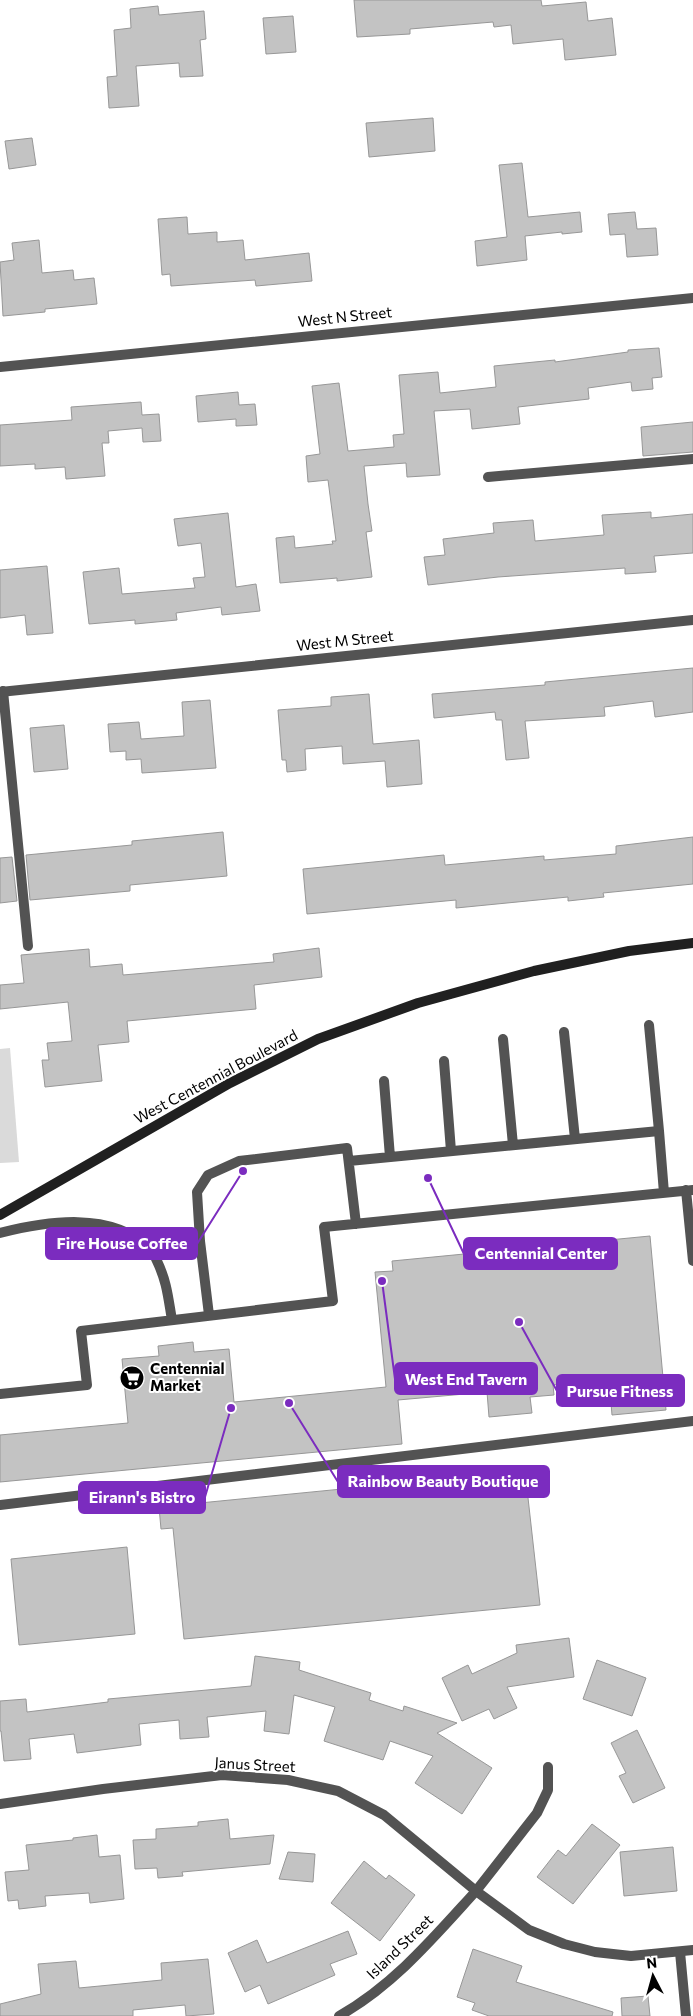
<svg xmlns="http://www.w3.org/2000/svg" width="693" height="2016" viewBox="0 0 693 2016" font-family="Commissioner,sans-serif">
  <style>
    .green { fill: #dadada }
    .building { fill: #c3c3c3; stroke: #979797 }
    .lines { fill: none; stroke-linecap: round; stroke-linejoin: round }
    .lane { stroke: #535353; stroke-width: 10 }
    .street { stroke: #535353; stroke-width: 10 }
    .secondary { stroke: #202020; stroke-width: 10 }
    .labels { text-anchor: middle; stroke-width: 4; stroke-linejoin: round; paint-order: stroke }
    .street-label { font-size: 15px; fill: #000; stroke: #fff }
    .poi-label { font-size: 15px; font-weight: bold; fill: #000; stroke: #fff; text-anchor: start }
    .leader { fill: none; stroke: #7b2cbf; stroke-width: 2 }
    .callout-dot { fill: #7b2cbf; stroke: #fff; stroke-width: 2 }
    .callout { fill: #7b2cbf; stroke: #7b2cbf; stroke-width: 2 }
    .callout-label { font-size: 16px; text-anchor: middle; font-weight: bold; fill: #fff }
  </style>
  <rect width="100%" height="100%" fill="#fff"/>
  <!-- green -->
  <path class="green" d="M 10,1048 L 19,1162 L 0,1163 L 0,1049 Z"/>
  <!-- building -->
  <path class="building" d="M 354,0 L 541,0 L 542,6 L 586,2 L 588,21 L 612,18 L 616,55 L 565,60 L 563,39 L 513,44 L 511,25 L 494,27 L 493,22 L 410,29 L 410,34 L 357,37 Z
    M 158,6 L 159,15 L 204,11 L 206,39 L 200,40 L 203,76 L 180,77 L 179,63 L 136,66 L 139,106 L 109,108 L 107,77 L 117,76 L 114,30 L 131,28 L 130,9 Z
    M 293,16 L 296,52 L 266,54 L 263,18 Z
    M 433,118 L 435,151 L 369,157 L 366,123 Z
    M 32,138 L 36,165 L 9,169 L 5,141 Z
    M 522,163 L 528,217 L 580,212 L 582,232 L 562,234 L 562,232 L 525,236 L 527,260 L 477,266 L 475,241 L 507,237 L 499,165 Z
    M 635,212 L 637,229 L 656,228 L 658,255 L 627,257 L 625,234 L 610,235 L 608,214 Z
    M 187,217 L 188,234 L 217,232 L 217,242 L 243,240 L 245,260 L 309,253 L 312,281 L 256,286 L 255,280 L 171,286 L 170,274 L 162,275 L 158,219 Z
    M 39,240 L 42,273 L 73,270 L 74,280 L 94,278 L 97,304 L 45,309 L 45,312 L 3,316 L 0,262 L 14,260 L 12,243 Z
    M 659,348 L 662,377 L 652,378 L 653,389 L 632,391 L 631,382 L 588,388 L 589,399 L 518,407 L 520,424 L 472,429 L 470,409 L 434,411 L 440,475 L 407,477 L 406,463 L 364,466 L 368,504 L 372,531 L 366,532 L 372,577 L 337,581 L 337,578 L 280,583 L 276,538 L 294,536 L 295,548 L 333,544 L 332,541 L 336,541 L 328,480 L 308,482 L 306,456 L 320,454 L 312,386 L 339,383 L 348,451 L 394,447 L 393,435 L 404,434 L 399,375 L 438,372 L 440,393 L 496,387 L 494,366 L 555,360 L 555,362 L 628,352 L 628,350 Z
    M 238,392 L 239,405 L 255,404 L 257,425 L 236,426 L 236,419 L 198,422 L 196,396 Z
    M 141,402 L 142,415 L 159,414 L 161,441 L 143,442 L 142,428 L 108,431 L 109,443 L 102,443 L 105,476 L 66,479 L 65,467 L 35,469 L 35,464 L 0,466 L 0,425 L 72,420 L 71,407 Z
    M 693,422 L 693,452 L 643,456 L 641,427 Z
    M 651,512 L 651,518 L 693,514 L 693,553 L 654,556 L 656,572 L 625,574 L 625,568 L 498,577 L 428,585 L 424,557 L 445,555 L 443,539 L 494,533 L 493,523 L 533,520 L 535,541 L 604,535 L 602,515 Z
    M 228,513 L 236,587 L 256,584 L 260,611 L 222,615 L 221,607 L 176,613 L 177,620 L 135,624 L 135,620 L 89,624 L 83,572 L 119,568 L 122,594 L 195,588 L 193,578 L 205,577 L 201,543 L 178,546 L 174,519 Z
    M 47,566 L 53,633 L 27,635 L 25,615 L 0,618 L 0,570 Z
    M 693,668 L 693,712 L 655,717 L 653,701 L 604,707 L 605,716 L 525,721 L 529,758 L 506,760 L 502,720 L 496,720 L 495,712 L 434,718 L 432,694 L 545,685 L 545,682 Z
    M 369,694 L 373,744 L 419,740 L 422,784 L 387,787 L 385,761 L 343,764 L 342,746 L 305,749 L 306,770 L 287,772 L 286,760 L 282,760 L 278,710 L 331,706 L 331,697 Z
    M 210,700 L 216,768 L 142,773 L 141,759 L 126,760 L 126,751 L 110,752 L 108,724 L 139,722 L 141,739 L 184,736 L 182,702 Z
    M 64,725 L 68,769 L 34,772 L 30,728 Z
    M 223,832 L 227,876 L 130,885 L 130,891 L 30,900 L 26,855 L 132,845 L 132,841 Z
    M 693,837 L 693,884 L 603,893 L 604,897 L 568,901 L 568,897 L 456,908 L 456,900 L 307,914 L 303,869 L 444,855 L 445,865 L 544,856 L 544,860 L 616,854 L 616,846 Z
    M 12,857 L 17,901 L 0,903 L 0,858 Z
    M 319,948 L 322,977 L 254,985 L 256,1009 L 127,1021 L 129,1042 L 98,1045 L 102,1081 L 45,1087 L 42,1060 L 49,1060 L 47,1043 L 72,1041 L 68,1002 L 0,1009 L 0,985 L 24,983 L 21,955 L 89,949 L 90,967 L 122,964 L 123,975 L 274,962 L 273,954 Z
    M 650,1236 L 666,1410 L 612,1415 L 609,1379 L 553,1385 L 554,1395 L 530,1397 L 532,1413 L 489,1417 L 487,1392 L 398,1400 L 402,1444 L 0,1482 L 0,1435 L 128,1423 L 122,1359 L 159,1356 L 158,1346 L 193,1342 L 194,1352 L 229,1349 L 234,1402 L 386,1387 L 375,1272 L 393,1271 L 392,1261 Z
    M 525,1471 L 540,1605 L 184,1639 L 173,1528 L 161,1529 L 159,1507 Z
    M 127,1547 L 135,1634 L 19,1645 L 11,1559 Z
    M 569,1638 L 574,1677 L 507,1687 L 517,1708 L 494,1719 L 489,1709 L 462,1721 L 442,1678 L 468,1665 L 472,1674 L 517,1653 L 516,1645 Z
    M 255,1656 L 300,1662 L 299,1670 L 371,1693 L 369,1700 L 403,1711 L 404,1706 L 457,1723 L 437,1733 L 492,1768 L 462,1814 L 415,1783 L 433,1756 L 390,1741 L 383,1760 L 324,1741 L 335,1707 L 294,1695 L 289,1734 L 264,1731 L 266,1711 L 207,1717 L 209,1737 L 180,1739 L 179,1720 L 139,1724 L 141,1745 L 77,1753 L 74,1734 L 29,1739 L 31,1759 L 4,1761 L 1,1731 L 0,1731 L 0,1701 L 26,1699 L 27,1712 L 108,1702 L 108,1699 L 251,1686 Z
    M 597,1660 L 646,1678 L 632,1716 L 583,1699 Z
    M 637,1730 L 665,1788 L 633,1803 L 619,1776 L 626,1773 L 611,1743 Z
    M 228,1819 L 230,1839 L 274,1835 L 270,1864 L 182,1872 L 183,1876 L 158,1878 L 157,1868 L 135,1869 L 133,1840 L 156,1839 L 156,1829 L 198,1826 L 198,1822 Z
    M 592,1824 L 620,1845 L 573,1904 L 537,1877 L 558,1850 L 566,1856 Z
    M 97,1835 L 99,1857 L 120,1855 L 124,1899 L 90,1903 L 89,1893 L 45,1896 L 46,1906 L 19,1909 L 18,1900 L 8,1901 L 5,1872 L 29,1870 L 26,1845 L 73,1840 L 73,1838 Z
    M 673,1847 L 677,1891 L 624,1896 L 620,1852 Z
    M 288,1852 L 315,1854 L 313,1882 L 279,1879 Z
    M 364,1861 L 386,1879 L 389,1875 L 415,1895 L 380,1941 L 331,1903 Z
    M 348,1931 L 357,1954 L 330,1964 L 335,1975 L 268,2004 L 260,1985 L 245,1992 L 228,1953 L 257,1940 L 267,1963 Z
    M 473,1949 L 522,1966 L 516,1982 L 613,2012 L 612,2016 L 489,2016 L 472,2010 L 475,2003 L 457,1997 Z
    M 208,1959 L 214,2014 L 186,2016 L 185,2005 L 133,2010 L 133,2016 L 0,2016 L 0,2004 L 41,1994 L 38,1964 L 76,1961 L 79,1988 L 162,1980 L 161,1963 Z
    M 648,1996 L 650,2016 L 622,2016 L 621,1998 Z"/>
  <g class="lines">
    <!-- lane -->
    <path class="lane" d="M 488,477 L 693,459
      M 3,691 L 28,946
      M 649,1025 L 659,1131
      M 564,1032 L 575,1139
      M 503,1039 L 513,1145
      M 444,1061 L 451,1151
      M 384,1081 L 390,1157
      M 349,1161 L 659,1131 L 664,1193
      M 686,1190 L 693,1261
      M 0,1233 C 47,1221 111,1211 149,1248 C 153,1251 155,1257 157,1261 C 167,1282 168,1297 172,1320
      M 209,1315 L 200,1241 L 197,1192 L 208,1175 L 239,1161 L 347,1148 L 356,1224
      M 0,1394 L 87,1385 L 81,1331 L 333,1301 L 324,1227 L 693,1190
      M 0,1505 L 693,1421"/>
    <!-- street -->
    <path class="street" d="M 0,367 L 693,298
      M 0,692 L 693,620
      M 0,1804 L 103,1789 L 222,1775 L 288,1780 L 338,1791 L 384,1815 L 476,1891 L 537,1813 L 548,1790 L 548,1767
      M 680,1952 L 686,2016
      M 339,2016 C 394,1985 434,1937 476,1891 L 529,1930 L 564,1944 L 595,1952 L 631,1956 L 693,1950"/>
    <!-- secondary -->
    <path class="secondary" d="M 0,1215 L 230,1083 L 318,1039 L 418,1003 L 534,971 L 629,951 L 693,943"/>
  </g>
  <!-- icons -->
  <defs>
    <symbol id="supermarket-disc" viewBox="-11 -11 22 22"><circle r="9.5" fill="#000" stroke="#fff"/><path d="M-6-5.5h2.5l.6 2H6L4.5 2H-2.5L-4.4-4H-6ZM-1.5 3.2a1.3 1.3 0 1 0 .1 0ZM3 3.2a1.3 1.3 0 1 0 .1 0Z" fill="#fff"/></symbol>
  </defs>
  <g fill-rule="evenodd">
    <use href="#supermarket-disc" x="118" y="1364" width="28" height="28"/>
  </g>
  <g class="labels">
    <!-- street labels -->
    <g class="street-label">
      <text transform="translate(345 317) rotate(-6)" y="5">West N Street</text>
      <text transform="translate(345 641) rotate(-6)" y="5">West M Street</text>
      <text transform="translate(216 1077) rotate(-28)" y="5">West Centennial Boulevard</text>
      <text transform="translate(255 1765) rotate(3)" y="5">Janus Street</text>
      <text transform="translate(400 1947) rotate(-44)" y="5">Island Street</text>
    </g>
    <!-- poi labels -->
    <g class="poi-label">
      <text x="150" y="1374">Centennial<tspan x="150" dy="17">Market</tspan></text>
    </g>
  </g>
  <!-- callouts -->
  <path class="leader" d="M243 1171L197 1244M428 1178L464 1254M382 1281L395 1379M519 1322L557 1391M289 1403L338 1482M231 1408L205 1497"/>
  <g class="callout-dot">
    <circle cx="243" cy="1171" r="5"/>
    <circle cx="428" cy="1178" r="5"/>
    <circle cx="382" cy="1281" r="5"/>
    <circle cx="519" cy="1322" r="5"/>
    <circle cx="289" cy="1403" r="5"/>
    <circle cx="231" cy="1408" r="5"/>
  </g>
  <g class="callout">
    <rect x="46" y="1228" width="151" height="31" rx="5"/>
    <rect x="464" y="1238" width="153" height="31" rx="5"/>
    <rect x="395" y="1363" width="142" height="31" rx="5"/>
    <rect x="557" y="1375" width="127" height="31" rx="5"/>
    <rect x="338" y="1466" width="211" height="31" rx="5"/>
    <rect x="79" y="1482" width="126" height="31" rx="5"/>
  </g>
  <g class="callout-label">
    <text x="122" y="1249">Fire House Coffee</text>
    <text x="541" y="1259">Centennial Center</text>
    <text x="466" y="1385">West End Tavern</text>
    <text x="620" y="1397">Pursue Fitness</text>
    <text x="443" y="1487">Rainbow Beauty Boutique</text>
    <text x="142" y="1503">Eirann's Bistro</text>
  </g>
  <!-- north arrow -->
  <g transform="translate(653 1976) rotate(354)" stroke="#ffffff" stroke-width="4" paint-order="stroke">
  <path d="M0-4L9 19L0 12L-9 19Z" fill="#000000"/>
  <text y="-8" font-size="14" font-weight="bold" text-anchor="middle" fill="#000000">N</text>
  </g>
</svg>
